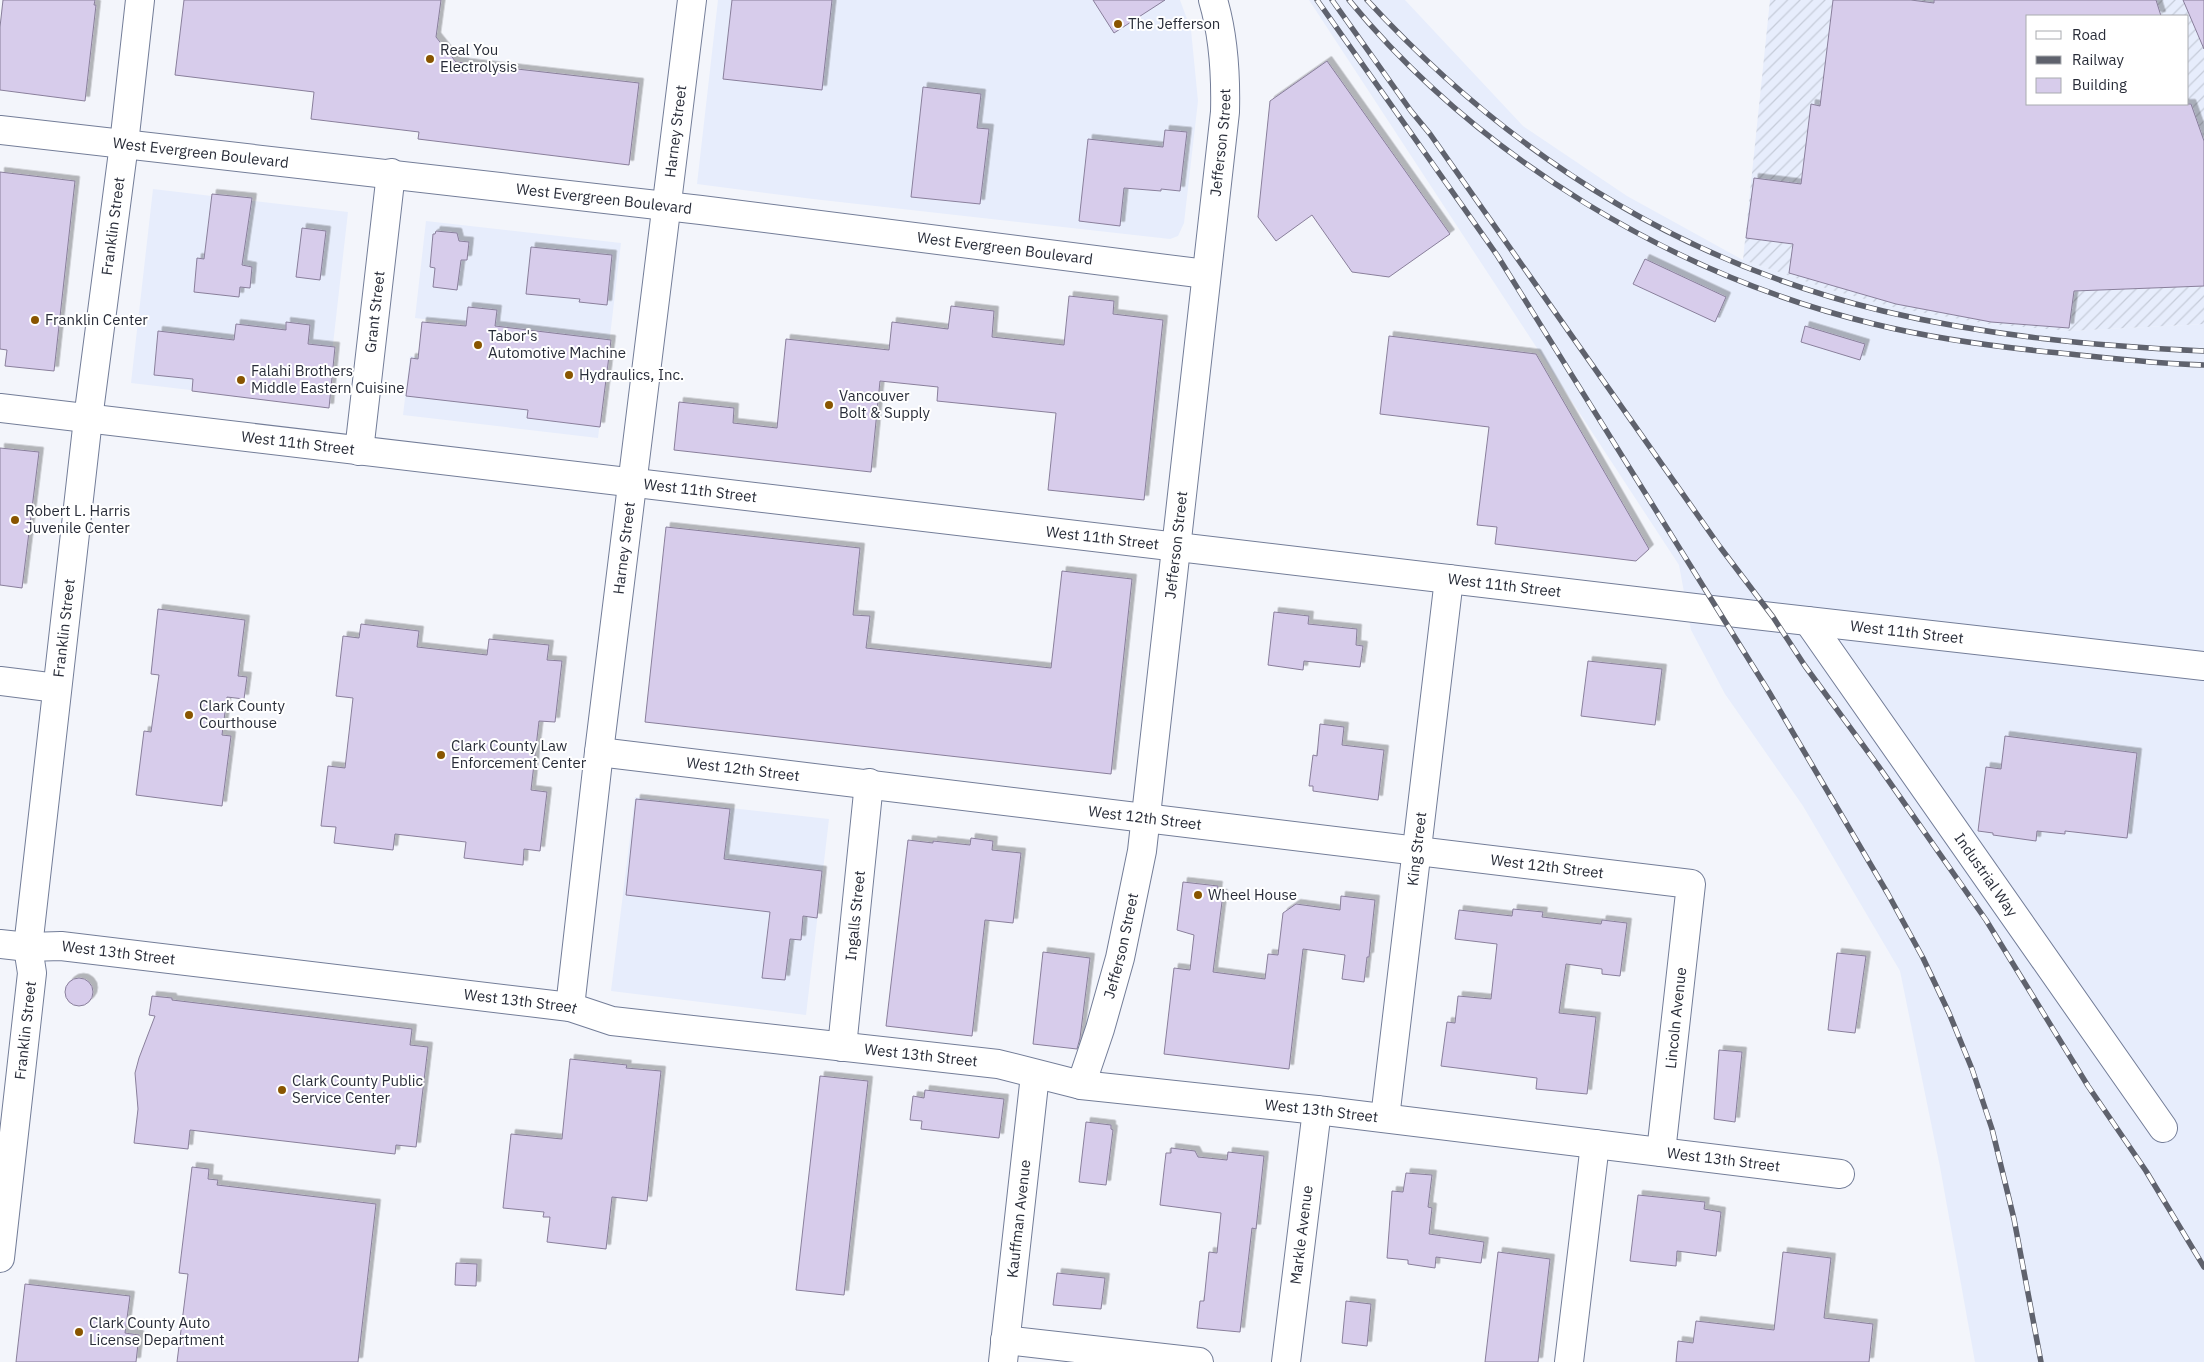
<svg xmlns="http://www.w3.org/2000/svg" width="2204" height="1362" viewBox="0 0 2204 1362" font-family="'IBM Plex Sans',sans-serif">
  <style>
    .built { fill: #e7edfc }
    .industrial { fill: url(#industrial-furrows); fill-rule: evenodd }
    .building { fill: #d7cceb; stroke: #897f9b; filter: url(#shadow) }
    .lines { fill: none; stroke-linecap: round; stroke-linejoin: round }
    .minor-casing { stroke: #737d98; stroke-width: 30 }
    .minor { stroke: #fff; stroke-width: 28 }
    .rail-casing { stroke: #5f626d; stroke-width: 5.5 }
    .rail { stroke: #fff; stroke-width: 4; stroke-dasharray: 11; stroke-linecap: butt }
    .poi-dot { fill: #895500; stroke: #fff; stroke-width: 2 }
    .labels { text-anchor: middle; stroke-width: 4; stroke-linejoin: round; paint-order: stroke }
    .poi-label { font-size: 15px; fill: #292d39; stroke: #fff; text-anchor: start }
    .street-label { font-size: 15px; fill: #292d39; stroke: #fff }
  </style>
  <defs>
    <pattern id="industrial-furrows" width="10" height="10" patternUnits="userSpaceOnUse" patternTransform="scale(1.25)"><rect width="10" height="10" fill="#e7edfc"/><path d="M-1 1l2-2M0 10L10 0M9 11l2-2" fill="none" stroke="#c6ccd9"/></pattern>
    <filter id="shadow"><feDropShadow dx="4.5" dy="-4.5" stdDeviation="0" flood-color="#0004"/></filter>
  </defs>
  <rect width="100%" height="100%" fill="#f3f5fb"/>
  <!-- built -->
  <path class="built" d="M 718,0 L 1180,0 L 1191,30 L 1198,101 L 1184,223 L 1178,236 L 1170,239 L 813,199 L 697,184 Z
    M 1309,0 L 1405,0 L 1523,126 L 1627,196 L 1743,260 L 1828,289 L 1896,308 L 1988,324 L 2069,331 L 2204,324 L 2204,1362 L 1975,1362 L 1940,1167 L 1900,971 L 1803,806 L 1725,694 L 1691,630 L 1679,565 Z
    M 153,189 L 348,212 L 326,406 L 131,383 Z
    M 426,221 L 621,243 L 598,438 L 403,415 L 410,356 L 459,362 L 464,324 L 415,318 Z
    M 635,797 L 829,819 L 806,1015 L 611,991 Z"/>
  <!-- industrial -->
  <path class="industrial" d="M 1770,0 L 2204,0 L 2204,324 L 2069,331 L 1988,324 L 1896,308 L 1828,289 L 1743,260 ZM 2028,16 L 2188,16 L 2188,104 L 2028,104 Z"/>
  <!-- building -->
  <path class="building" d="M 3,0 L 95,0 L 94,5 L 96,5 L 85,101 L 0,90 L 0,27 Z
    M 184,0 L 441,0 L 436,37 L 456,62 L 639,83 L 629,165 L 418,139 L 419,132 L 311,119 L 314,92 L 175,75 Z
    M 732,0 L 832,0 L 822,90 L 723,79 Z
    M 1093,0 L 1165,0 L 1114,33 Z
    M 1833,0 L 1911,0 L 1934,3 L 1934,0 L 2156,0 L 2161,16 L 2028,16 L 2028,104 L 2191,104 L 2204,141 L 2204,286 L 2074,291 L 2069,328 L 1991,322 L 1896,304 L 1789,273 L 1793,244 L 1746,238 L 1754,178 L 1801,184 L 1811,104 L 1820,106 Z
    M 2183,0 L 2204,0 L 2204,49 Z
    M 1327,61 L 1450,234 L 1389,277 L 1352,272 L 1312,215 L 1276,241 L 1258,217 L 1270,101 Z
    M 923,87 L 981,94 L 977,128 L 989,129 L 980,204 L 911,197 Z
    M 1165,130 L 1187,132 L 1180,191 L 1161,189 L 1161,191 L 1124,188 L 1120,226 L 1079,221 L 1088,139 L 1163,147 Z
    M 0,172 L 75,181 L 54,371 L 5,366 L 7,350 L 0,349 Z
    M 212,194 L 252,198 L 242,265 L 252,267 L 250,288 L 240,287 L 239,297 L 194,292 L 197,258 L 204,259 Z
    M 302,228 L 326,231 L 320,280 L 296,277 Z
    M 436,231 L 457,233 L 459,241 L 469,242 L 467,260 L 461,260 L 457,290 L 433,287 L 435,268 L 430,267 L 433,234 L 435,234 Z
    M 531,247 L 612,255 L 607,305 L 579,302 L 580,299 L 526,294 Z
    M 1645,259 L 1726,297 L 1715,322 L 1633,284 Z
    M 1069,296 L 1114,301 L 1113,314 L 1163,320 L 1144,500 L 1048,490 L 1056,413 L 937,401 L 938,387 L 880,381 L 871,472 L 674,450 L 679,402 L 734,408 L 733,423 L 777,428 L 786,339 L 889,350 L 892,322 L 948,329 L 951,306 L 994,311 L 992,337 L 1064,345 Z
    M 468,307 L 497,310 L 495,326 L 611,340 L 600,427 L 527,418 L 528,410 L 406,396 L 411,358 L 418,359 L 422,322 L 466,326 Z
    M 286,322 L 310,325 L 308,344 L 335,347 L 329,408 L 192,391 L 193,379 L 154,375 L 158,331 L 234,340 L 236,324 L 286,330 Z
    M 1805,326 L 1865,344 L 1860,360 L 1801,342 Z
    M 1389,336 L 1536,354 L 1649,549 L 1636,561 L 1495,544 L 1497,527 L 1477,525 L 1489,427 L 1380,414 Z
    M 0,448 L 39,452 L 22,588 L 0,585 Z
    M 666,527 L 860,548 L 853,615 L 870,616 L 866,648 L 1051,668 L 1062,571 L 1132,579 L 1111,774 L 645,722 Z
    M 158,609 L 245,620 L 238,676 L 247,677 L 244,699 L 227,697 L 222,735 L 231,736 L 222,806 L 136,795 L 144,731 L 151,732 L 159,675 L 151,674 Z
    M 1274,612 L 1309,616 L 1308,624 L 1357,629 L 1356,645 L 1363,646 L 1360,667 L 1304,661 L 1303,670 L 1268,665 Z
    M 361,624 L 419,631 L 417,647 L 487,655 L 489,639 L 549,645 L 547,660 L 562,661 L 555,722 L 539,721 L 531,790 L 547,792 L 540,851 L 524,849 L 523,865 L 464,858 L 466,842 L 395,834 L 393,850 L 334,843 L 336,827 L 321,826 L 328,766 L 345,768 L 353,698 L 336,696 L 343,636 L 359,638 Z
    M 1588,661 L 1662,669 L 1655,725 L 1581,716 Z
    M 1320,724 L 1344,727 L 1342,745 L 1384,750 L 1378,800 L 1313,791 L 1313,786 L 1309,786 L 1313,755 L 1317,756 Z
    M 2005,736 L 2137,753 L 2127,838 L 2065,831 L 2065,834 L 2037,831 L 2036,841 L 1993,835 L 1993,833 L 1978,831 L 1986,767 L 2001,769 Z
    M 636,799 L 730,809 L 724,859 L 822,871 L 817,918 L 803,916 L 801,940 L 790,939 L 785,980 L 762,978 L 770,912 L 626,895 Z
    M 971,838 L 993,841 L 992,850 L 1021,853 L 1013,923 L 985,920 L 972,1036 L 886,1026 L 908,840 L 933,843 L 933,841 L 970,845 Z
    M 1183,882 L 1218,886 L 1217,894 L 1223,894 L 1213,972 L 1265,979 L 1268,954 L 1278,955 L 1283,913 L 1296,904 L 1340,910 L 1341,896 L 1375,900 L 1369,957 L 1367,957 L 1364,982 L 1342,979 L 1345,955 L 1303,949 L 1289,1069 L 1164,1054 L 1174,968 L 1190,970 L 1194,935 L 1177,930 Z
    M 1513,909 L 1543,912 L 1542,917 L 1601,924 L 1602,920 L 1627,923 L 1620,976 L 1602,974 L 1602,969 L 1566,964 L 1559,1013 L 1596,1017 L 1587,1094 L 1536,1089 L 1537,1078 L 1441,1066 L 1447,1022 L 1455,1023 L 1458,996 L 1491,999 L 1497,944 L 1455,939 L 1459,910 L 1512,916 Z
    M 1043,952 L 1090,958 L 1080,1038 L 1077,1049 L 1033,1044 Z
    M 1837,953 L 1866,956 L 1855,1033 L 1828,1030 Z
    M65 992a14 14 0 1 1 28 0a14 14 0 1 1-28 0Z
    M 152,996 L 172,998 L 172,1000 L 412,1029 L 410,1045 L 428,1047 L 416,1147 L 396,1145 L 395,1154 L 190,1130 L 188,1149 L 134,1143 L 138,1109 L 135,1073 L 139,1058 L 155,1016 L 149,1015 Z
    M 1719,1050 L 1742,1052 L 1735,1122 L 1714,1119 Z
    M 570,1059 L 627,1065 L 626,1068 L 661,1071 L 647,1201 L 612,1197 L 606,1249 L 547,1242 L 550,1217 L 543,1217 L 544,1212 L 503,1208 L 511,1134 L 562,1139 Z
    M 820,1076 L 868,1081 L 844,1295 L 796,1290 Z
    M 925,1090 L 1004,1099 L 999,1138 L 921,1129 L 922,1121 L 910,1120 L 913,1096 L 924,1098 Z
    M 1086,1122 L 1111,1125 L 1111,1129 L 1113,1130 L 1106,1185 L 1079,1182 Z
    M 1171,1148 L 1195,1151 L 1198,1157 L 1227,1160 L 1228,1152 L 1264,1156 L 1256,1229 L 1252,1228 L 1240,1332 L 1197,1328 L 1200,1301 L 1204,1301 L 1209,1252 L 1217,1253 L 1221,1213 L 1160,1205 L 1166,1153 L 1171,1153 Z
    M 192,1167 L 209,1169 L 208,1179 L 218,1180 L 217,1185 L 376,1204 L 358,1362 L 177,1362 L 188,1274 L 179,1273 Z
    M 1406,1173 L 1432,1175 L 1428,1207 L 1432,1208 L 1429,1234 L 1484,1242 L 1481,1263 L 1436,1257 L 1435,1268 L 1408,1264 L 1408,1260 L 1387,1258 L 1392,1191 L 1403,1192 Z
    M 1638,1195 L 1705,1202 L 1704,1209 L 1721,1212 L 1716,1256 L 1677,1251 L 1676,1266 L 1630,1261 Z
    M 1498,1252 L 1550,1259 L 1538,1362 L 1485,1362 Z
    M 1783,1252 L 1831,1258 L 1824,1318 L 1873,1324 L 1869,1362 L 1676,1362 L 1678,1341 L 1693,1343 L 1696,1321 L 1774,1330 Z
    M 456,1263 L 477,1264 L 476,1286 L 455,1285 Z
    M 1057,1273 L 1105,1278 L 1101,1309 L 1053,1305 Z
    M 25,1284 L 130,1296 L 125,1333 L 139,1335 L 136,1362 L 16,1362 Z
    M 1346,1301 L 1371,1304 L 1367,1346 L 1342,1343 Z"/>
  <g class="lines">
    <defs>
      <g id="minor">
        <path id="s1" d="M 0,130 L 701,210 L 1206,274"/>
        <path id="s2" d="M 0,408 L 1720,611 L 2204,666"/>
        <path id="s3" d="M 359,451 L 391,173"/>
        <path id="s4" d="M 1808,621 L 2163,1128"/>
        <path d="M 0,681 L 57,688"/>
        <path id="s5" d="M 599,752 L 1691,884 L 1661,1152"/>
        <path id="s6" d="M 0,944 L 28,947 L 61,946 L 570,1007 L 612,1021 L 998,1064 L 1081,1085 L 1317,1110 L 1840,1174"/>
        <path id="s7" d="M 570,1007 L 599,752 L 692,0"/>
        <path id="s8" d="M 842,1047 L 869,783"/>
        <path id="s9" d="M 1081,1085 L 1100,1029 L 1120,958 L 1142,851 L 1225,112 C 1226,73 1224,37 1213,0"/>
        <path id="s10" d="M 1385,1118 L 1449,579"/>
        <path id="s11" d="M 0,1258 L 32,973 L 28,947 L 88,419 L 124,144 L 140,0"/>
        <path d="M 1005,1340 L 1199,1362"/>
        <path id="s12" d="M 1003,1362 L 1035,1075"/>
        <path id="s13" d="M 1286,1362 L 1317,1110"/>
        <path d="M 1569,1362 L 1595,1144"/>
      </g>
    </defs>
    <!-- minor casing -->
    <use href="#minor" class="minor-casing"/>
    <!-- minor -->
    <use href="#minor" class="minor"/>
    <defs>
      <path id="rail" d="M 1317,0 L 1497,255 L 1769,692 L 1888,894 L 1923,958 L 1949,1013 L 1972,1069 L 1992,1129 L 2014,1219 L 2041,1362
        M 1332,0 L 1411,111 L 1430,134 L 1720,547 L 1773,617 L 1805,666 L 1879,767 L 1986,920 L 2088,1086 L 2146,1171 L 2204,1267
        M 1349,0 C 1479,158 1675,276 1874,324 C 1935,339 1997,347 2060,353 C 2108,358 2156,364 2204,365
        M 1367,0 C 1508,153 1680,262 1883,311 C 1988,336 2096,346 2204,351"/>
    </defs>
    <!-- rail casing -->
    <use href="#rail" class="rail-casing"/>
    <!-- rail -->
    <use href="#rail" class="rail"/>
  </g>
  <!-- markers -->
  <g class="poi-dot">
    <circle cx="1118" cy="24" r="5"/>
    <circle cx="430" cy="59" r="5"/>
    <circle cx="35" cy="320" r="5"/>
    <circle cx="478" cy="345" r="5"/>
    <circle cx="569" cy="375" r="5"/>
    <circle cx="241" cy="380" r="5"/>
    <circle cx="829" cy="405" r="5"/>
    <circle cx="15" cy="520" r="5"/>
    <circle cx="189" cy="715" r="5"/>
    <circle cx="441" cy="755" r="5"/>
    <circle cx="1198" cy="895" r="5"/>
    <circle cx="282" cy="1090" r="5"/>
    <circle cx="79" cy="1332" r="5"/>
  </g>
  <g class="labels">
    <!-- poi labels -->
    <g class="poi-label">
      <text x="1128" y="29">The Jefferson</text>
      <text x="440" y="55">Real You<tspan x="440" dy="17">Electrolysis</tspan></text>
      <text x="45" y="325">Franklin Center</text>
      <text x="488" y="341">Tabor's<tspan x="488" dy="17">Automotive Machine</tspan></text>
      <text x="251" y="376">Falahi Brothers<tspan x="251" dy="17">Middle Eastern Cuisine</tspan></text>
      <text x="579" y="380">Hydraulics, Inc.</text>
      <text x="839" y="401">Vancouver<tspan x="839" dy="17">Bolt &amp; Supply</tspan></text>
      <text x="25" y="516">Robert L. Harris<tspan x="25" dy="17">Juvenile Center</tspan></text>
      <text x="199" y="711">Clark County<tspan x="199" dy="17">Courthouse</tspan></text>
      <text x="451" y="751">Clark County Law<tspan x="451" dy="17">Enforcement Center</tspan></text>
      <text x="1208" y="900">Wheel House</text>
      <text x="292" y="1086">Clark County Public<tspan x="292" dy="17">Service Center</tspan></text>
      <text x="89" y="1328">Clark County Auto<tspan x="89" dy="17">License Department</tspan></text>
    </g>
    <!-- street labels -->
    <g class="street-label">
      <text dy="5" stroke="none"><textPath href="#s7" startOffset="882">Harney Street</textPath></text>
      <text dy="5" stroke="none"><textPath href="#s9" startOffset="955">Jefferson Street</textPath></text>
      <text dy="5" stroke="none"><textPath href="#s1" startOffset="202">West Evergreen Boulevard</textPath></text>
      <text dy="5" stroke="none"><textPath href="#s1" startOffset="608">West Evergreen Boulevard</textPath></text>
      <text dy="5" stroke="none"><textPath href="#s11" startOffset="1039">Franklin Street</textPath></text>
      <text dy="5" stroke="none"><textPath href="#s1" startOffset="1012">West Evergreen Boulevard</textPath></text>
      <text dy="5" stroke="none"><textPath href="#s3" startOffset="140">Grant Street</textPath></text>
      <text dy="5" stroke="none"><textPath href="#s2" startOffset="300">West 11th Street</textPath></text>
      <text dy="5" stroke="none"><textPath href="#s2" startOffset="705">West 11th Street</textPath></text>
      <text dy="5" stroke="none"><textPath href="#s2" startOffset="1110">West 11th Street</textPath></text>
      <text dy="5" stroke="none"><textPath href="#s9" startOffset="550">Jefferson Street</textPath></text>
      <text dy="5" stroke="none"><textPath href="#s7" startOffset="462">Harney Street</textPath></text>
      <text dy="5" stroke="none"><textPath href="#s2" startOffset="1515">West 11th Street</textPath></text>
      <text dy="5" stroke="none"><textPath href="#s11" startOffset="634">Franklin Street</textPath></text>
      <text dy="5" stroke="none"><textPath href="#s2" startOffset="1920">West 11th Street</textPath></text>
      <text dy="5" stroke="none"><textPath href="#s5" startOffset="145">West 12th Street</textPath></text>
      <text dy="5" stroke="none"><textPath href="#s5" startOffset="550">West 12th Street</textPath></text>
      <text dy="5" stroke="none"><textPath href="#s10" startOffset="271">King Street</textPath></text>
      <text dy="5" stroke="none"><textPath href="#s5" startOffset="955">West 12th Street</textPath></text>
      <text dy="5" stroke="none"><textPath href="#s4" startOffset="310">Industrial Way</textPath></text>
      <text dy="5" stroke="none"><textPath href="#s8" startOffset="132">Ingalls Street</textPath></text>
      <text dy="5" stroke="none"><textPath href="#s9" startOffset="145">Jefferson Street</textPath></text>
      <text dy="5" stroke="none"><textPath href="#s6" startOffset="119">West 13th Street</textPath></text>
      <text dy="5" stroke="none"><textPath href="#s6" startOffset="524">West 13th Street</textPath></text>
      <text transform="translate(1676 1018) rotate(-84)" y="5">Lincoln Avenue</text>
      <text dy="5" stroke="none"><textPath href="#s11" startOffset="229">Franklin Street</textPath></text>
      <text dy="5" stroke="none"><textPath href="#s6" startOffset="929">West 13th Street</textPath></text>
      <text dy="5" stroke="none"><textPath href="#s6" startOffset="1334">West 13th Street</textPath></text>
      <text dy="5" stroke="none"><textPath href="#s6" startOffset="1739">West 13th Street</textPath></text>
      <text dy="5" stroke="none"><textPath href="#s12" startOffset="144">Kauffman Avenue</textPath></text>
      <text dy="5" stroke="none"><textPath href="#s13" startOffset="128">Markle Avenue</textPath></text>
    </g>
  </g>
  <!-- legend -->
  <rect x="2026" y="15" width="162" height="90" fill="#ffffff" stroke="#a9abb0"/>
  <rect x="2036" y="31" width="25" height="8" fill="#ffffff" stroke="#a9abb0"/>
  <text x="2072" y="40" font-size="15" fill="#292d39">Road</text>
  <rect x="2036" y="56" width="25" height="8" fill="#5f626d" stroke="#a9abb0"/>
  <text x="2072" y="65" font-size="15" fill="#292d39">Railway</text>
  <rect x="2036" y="78" width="25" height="15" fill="#d7cceb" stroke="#a9abb0"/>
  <text x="2072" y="90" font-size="15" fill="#292d39">Building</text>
</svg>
